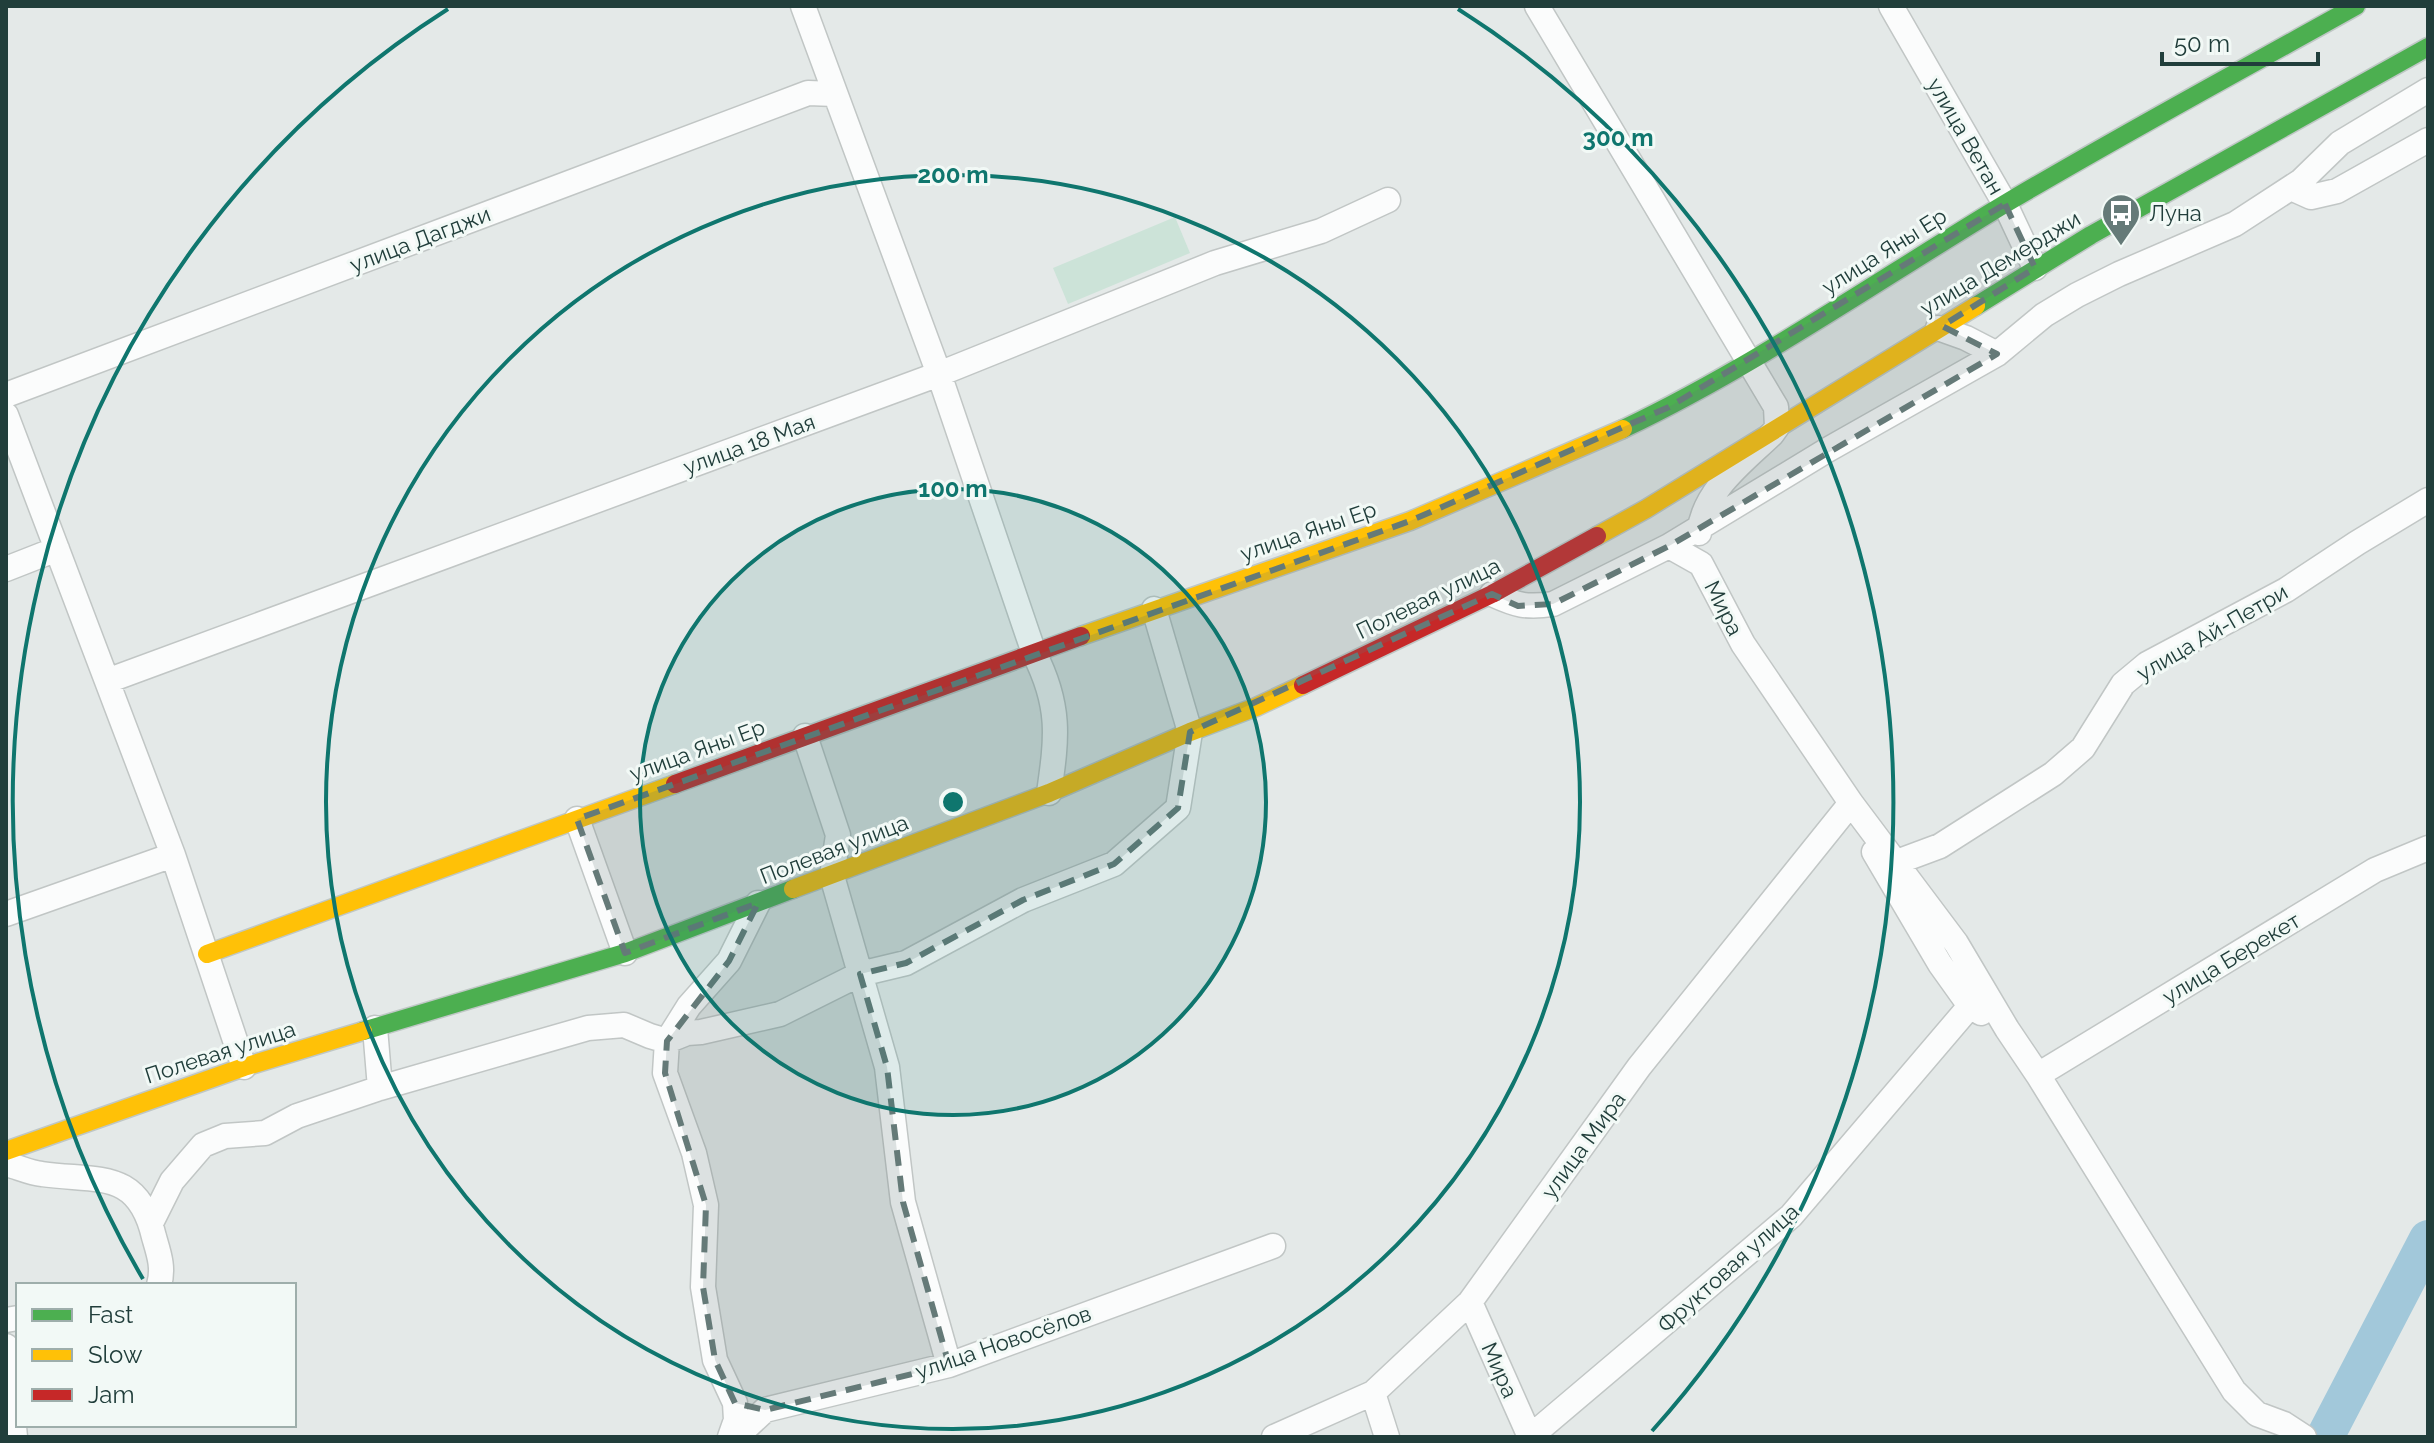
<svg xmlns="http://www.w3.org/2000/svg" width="2434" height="1443" viewBox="0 0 2434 1443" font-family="Raleway,sans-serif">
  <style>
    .green { fill: #cce3d8 }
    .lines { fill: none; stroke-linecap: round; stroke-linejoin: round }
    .river { stroke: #a2c8da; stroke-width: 38 }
    .street-casing { stroke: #c1c6c5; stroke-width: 27 }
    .fast-casing { stroke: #bfc7c5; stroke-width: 21 }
    .slow-casing { stroke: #bfc7c5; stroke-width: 21 }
    .jam-casing { stroke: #bfc7c5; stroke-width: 21 }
    .street { stroke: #fbfcfc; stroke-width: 24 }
    .fast { stroke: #4caf50; stroke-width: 18 }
    .slow { stroke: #ffc107; stroke-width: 18 }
    .jam { stroke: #c62828; stroke-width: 18 }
    .marked { fill: #657a78; fill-opacity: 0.2; stroke: #657a78; stroke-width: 6; stroke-dasharray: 16 10; stroke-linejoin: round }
    .ring { fill: none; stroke: #0f766e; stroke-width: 4 }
    .labels { text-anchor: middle; stroke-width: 6; stroke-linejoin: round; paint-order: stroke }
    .street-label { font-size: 22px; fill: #213e3b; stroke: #f2f9f6 }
    .poi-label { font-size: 22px; fill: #213e3b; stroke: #f2f9f6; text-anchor: start }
    .centre { fill: #0f766e; stroke: #f2f9f6; stroke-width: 4 }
    .ring-label { font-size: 24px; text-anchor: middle; font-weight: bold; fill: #0f766e; stroke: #f2f9f6; stroke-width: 6; stroke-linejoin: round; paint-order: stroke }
  </style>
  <rect width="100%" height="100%" fill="#e4e9e8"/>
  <!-- green -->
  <path class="green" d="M 1175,217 L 1190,253 L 1068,304 L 1053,268 Z"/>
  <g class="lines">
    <!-- river -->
    <path class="river" d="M 2325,1437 L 2428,1239"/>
    <defs>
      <path id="street" d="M 803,6 L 939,374 L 1034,653 C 1061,706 1057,737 1049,793
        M 1537,6 L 1776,407 L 1777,427 L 1772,434 C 1743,462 1704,490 1699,533
        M 1891,6 L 2005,204 L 2035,268
        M 2291,188 L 2311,197 L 2337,191 L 2428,140
        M 1938,328 L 1966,338 L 1997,354
        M 6,395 L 808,93 L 835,94
        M 6,415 L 173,855 L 244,1067
        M 1669,546 L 1829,449 L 1997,354 L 2044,315 L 2077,295 L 2119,274 L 2235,224 L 2301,181 L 2340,143 L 2428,90
        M 6,569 L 57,549
        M 1492,594 C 1516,605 1526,608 1553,604 L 1669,546 L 1701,564 L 1743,644 L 1851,803 L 1956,943 L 2007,1029 L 2038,1075 L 2234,1391 L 2257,1414 L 2284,1424 L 2304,1437
        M 107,681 L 939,374 L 1215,263 L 1321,231 L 1388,200
        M 805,736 L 838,835 L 832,876 L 887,1067 L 903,1202 L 949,1365
        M 577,819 L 625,953
        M 1874,852 L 1940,964 L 1970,1006 L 1981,1013
        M 1897,862 L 1940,846 L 2053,774 L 2083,748 L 2123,684 L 2147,664 L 2286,590 L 2357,543 L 2428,500
        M 6,914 L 173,855
        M 375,1028 L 380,1088
        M 2038,1075 L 2375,870 L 2428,848
        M 6,1164 C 18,1167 30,1173 42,1174 C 97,1182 138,1168 154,1237 C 159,1254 164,1268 159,1285
        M 151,1223 L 172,1181 L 203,1145 L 225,1136 L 265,1133 L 297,1116 L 380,1088 L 588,1028 L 624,1025 L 650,1036 L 667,1041 L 687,1033 L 701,1032 L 780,1014 L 860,974 L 906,963 L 1023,900 L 1114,864 L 1178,808 L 1190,732 L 1154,609
        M 1470,1302 L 1530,1437
        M 6,1320 L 18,1318
        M 6,1346 L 15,1437
        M 1373,1393 L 1387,1437
        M 730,1437 L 736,1420 L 735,1403 L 715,1360 L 703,1287 L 706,1205 L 694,1153 L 665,1073 L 667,1041 L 689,1006 L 729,961 L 758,903
        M 736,1437 L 765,1410 L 949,1365 L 1273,1246
        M 1274,1437 L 1373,1393 L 1470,1302 L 1639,1067 L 1851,803
        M 1530,1437 L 1791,1216 L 1970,1006"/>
      <path id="fast" d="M 1976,306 L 2091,235 L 2428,47
        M 1623,429 C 1755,366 1877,281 2003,205 C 2119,136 2238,72 2356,6
        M 363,1031 L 625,953 L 793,889"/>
      <path id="slow" d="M 1597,536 L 1646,509 L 1976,306
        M 1081,636 L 1410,521 L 1623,429
        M 793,889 L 1049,793 L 1190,732 L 1256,707 L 1303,685
        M 207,954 L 675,784
        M 6,1151 L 244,1067 L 363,1031"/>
      <path id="jam" d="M 1303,685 L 1492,594 L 1597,536
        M 675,784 L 1081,636"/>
    </defs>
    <!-- street casing -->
    <use href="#street" class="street-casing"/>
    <!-- fast casing -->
    <use href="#fast" class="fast-casing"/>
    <!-- slow casing -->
    <use href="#slow" class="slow-casing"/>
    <!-- jam casing -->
    <use href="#jam" class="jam-casing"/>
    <!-- street -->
    <use href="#street" class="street"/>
    <!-- fast -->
    <use href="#fast" class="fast"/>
    <!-- slow -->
    <use href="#slow" class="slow"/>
    <!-- jam -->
    <use href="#jam" class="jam"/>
  </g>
  <!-- marked area -->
  <path class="marked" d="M 2005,204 L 2035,268 L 1942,326 L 1997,354 L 1669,546 L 1553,604 L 1518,606 L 1492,594 L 1190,732 L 1178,808 L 1114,864 L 1023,900 L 906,963 L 860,974 L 887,1067 L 903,1202 L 949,1365 L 765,1410 L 735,1403 L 715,1360 L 703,1287 L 706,1205 L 665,1073 L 667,1041 L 729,961 L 758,903 L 625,953 L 577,819 L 1410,521 L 1669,407 Z"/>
  <!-- distance rings -->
  <circle cx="953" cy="802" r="313" fill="#0f766e" fill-opacity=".12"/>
  <g class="ring">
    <circle cx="953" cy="802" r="313"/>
    <circle cx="953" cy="802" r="627"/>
    <path d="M143 1279A940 940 0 0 1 448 9M1458 9A940 940 0 0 1 1652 1431"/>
  </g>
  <!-- icons -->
  <defs>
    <symbol id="bus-pin" viewBox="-11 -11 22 30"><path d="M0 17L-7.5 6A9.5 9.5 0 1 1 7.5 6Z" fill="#657a78" stroke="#f2f9f6"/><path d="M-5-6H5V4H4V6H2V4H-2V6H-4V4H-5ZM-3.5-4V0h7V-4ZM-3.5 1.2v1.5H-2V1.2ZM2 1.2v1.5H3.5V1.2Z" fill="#fff"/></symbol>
  </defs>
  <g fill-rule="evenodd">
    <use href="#bus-pin" x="2099" y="191" width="44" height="60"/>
  </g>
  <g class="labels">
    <!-- street labels -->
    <g class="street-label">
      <text transform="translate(1966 136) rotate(60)" y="8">улица Ветан</text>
      <text transform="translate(420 239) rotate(-21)" y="8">улица Дагджи</text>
      <text transform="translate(1884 251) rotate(-32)" y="8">улица Яны Ер</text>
      <text transform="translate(2000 263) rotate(-31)" y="8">улица Демерджи</text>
      <text transform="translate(749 444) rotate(-20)" y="8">улица 18 Мая</text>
      <text transform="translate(1308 531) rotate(-19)" y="8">улица Яны Ер</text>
      <text transform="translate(1428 598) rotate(-26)" y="8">Полевая улица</text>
      <text transform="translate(1724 608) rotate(63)" y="8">Мира</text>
      <text transform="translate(2212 632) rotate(-30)" y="8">улица Ай-Петри</text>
      <text transform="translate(697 750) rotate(-20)" y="8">улица Яны Ер</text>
      <text transform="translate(834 849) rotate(-21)" y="8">Полевая улица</text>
      <text transform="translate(2231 958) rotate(-31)" y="8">улица Берекет</text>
      <text transform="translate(220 1052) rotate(-18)" y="8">Полевая улица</text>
      <text transform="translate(1583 1145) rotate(-54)" y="8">улица Мира</text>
      <text transform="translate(1728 1268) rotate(-42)" y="8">Фруктовая улица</text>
      <text transform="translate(1003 1342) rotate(-19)" y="8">улица Новосёлов</text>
      <text transform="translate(1500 1370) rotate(66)" y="8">Мира</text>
    </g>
    <!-- poi labels -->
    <g class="poi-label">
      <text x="2149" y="221">Луна</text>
    </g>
  </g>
  <circle cx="953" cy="802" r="12" class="centre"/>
  <g class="ring-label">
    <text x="1618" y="146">300 m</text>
    <text x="953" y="183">200 m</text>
    <text x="953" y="497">100 m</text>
  </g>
  <!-- border -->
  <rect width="2434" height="1443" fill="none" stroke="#213e3b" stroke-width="16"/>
  <!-- legend -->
  <rect x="16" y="1283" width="280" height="144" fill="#f2f9f6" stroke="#9eaeab" stroke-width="2"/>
  <rect x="32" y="1309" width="40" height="12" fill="#4caf50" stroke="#9eaeab" stroke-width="2"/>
  <text x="88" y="1323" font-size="24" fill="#213e3b">Fast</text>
  <rect x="32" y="1349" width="40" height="12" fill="#ffc107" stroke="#9eaeab" stroke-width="2"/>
  <text x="88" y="1363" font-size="24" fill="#213e3b">Slow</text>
  <rect x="32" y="1389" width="40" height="12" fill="#c62828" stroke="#9eaeab" stroke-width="2"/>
  <text x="88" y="1403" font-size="24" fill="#213e3b">Jam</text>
  <!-- scale -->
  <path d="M2162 52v12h156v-12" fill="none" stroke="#213e3b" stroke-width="4"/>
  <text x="2174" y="52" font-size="24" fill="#213e3b" stroke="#f2f9f6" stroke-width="6" paint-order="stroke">50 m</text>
</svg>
